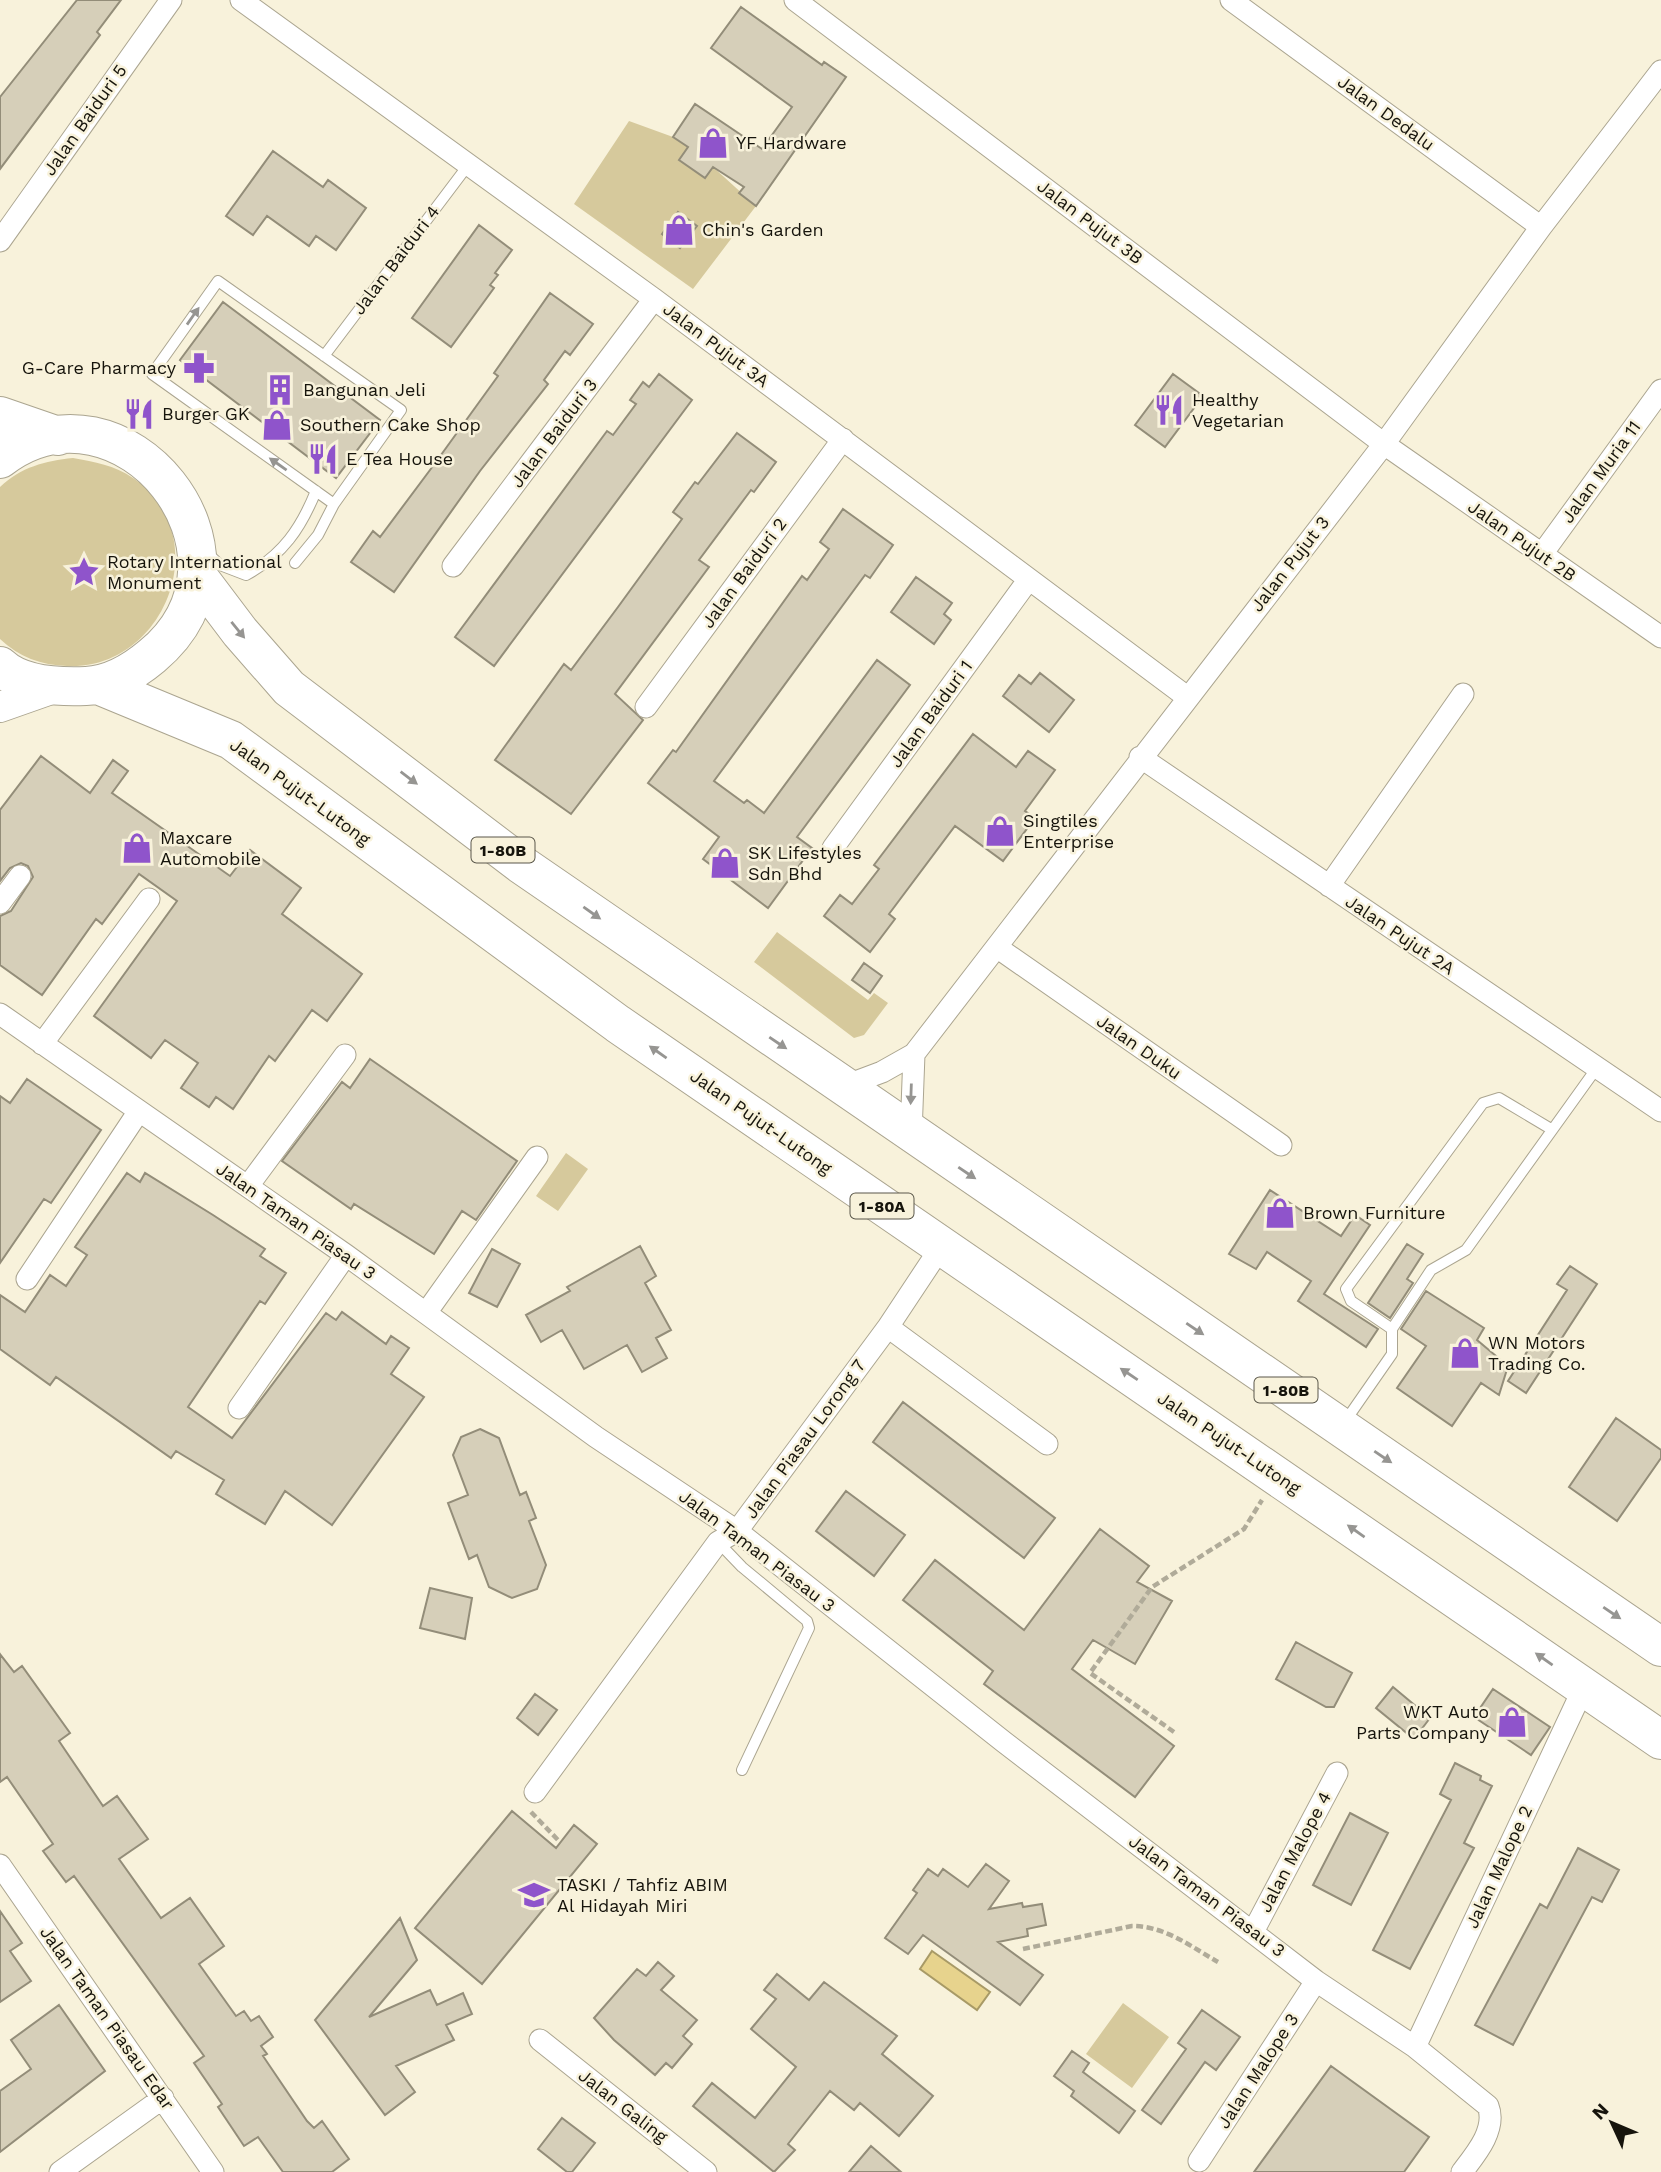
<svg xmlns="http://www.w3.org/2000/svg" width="1661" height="2172" viewBox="0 0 1661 2172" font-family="'Work Sans',sans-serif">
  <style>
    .green { fill: #d6c99c }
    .water { fill: #e7d38d; stroke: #a89a66; stroke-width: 2 }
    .building { fill: #d6cfb9; stroke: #938d79; stroke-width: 2 }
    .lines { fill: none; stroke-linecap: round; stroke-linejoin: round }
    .lane-casing { stroke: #aba590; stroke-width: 12 }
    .street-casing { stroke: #aba590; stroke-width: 23 }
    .secondary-casing { stroke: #aba590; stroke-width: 32 }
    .highway-casing { stroke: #aba590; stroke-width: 40 }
    .path { stroke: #b0ab99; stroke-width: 4.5; stroke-dasharray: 7 3.5; stroke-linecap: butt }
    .lane { stroke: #fff; stroke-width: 10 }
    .street { stroke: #fff; stroke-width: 21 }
    .secondary { stroke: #fff; stroke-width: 30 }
    .highway { stroke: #fff; stroke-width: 38 }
    .oneway { fill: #969592 }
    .labels { text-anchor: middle; stroke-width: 5; stroke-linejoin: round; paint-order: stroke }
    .shield { fill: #f8f2db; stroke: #5a574a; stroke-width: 2 }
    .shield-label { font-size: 16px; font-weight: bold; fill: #16140c }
    .street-label { font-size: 18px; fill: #16140c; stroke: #f8f2db }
    .poi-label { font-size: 18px; fill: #16140c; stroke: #f8f2db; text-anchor: start }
  </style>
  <rect width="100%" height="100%" fill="#f8f2db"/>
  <!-- green -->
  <path class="green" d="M 629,121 L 673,137 L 688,147 L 679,160 L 705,178 L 713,167 L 756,206 L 693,289 L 574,204 Z
    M 73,458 C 95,462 114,465 133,478 C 217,535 166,670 67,666 C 41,665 19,657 0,639 L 0,487 C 21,467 45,461 73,458 Z
    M 777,932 L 868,1000 L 874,993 L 888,1003 L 864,1035 L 854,1038 L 754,962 Z
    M 566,1153 L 588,1169 L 558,1211 L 536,1196 Z
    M 1123,2003 L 1169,2037 L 1132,2088 L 1086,2054 Z"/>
  <!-- water -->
  <path class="water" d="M 932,1951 L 990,1992 L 977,2010 L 920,1969 Z"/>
  <!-- building -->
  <path class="building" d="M 77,0 L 121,0 L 97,32 L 100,35 L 0,169 L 0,97 Z
    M 741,7 L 822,65 L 824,62 L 846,77 L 756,206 L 739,193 L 744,187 L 713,167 L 705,178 L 679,160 L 688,147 L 673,137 L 695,104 L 762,149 L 792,107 L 711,48 Z
    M 273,151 L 323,187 L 328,180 L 366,208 L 336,250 L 316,236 L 309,246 L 267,216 L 253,235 L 226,216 Z
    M 678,212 L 697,226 L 680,248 L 662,234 Z
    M 479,225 L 512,250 L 495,273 L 498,275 L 490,285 L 494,288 L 451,347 L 412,318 Z
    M 550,293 L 593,324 L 570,355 L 565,351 L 544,380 L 548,384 L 480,471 L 394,592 L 351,562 L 373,531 L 380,537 L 433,466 L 498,376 L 494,373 Z
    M 223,302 L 380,420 L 336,478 L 180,360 Z
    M 659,374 L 692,400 L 494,666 L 455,637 L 607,431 L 613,435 L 636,404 L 630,400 L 643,382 L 649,387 Z
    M 1173,374 L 1203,396 L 1165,447 L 1135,425 Z
    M 737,433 L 776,462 L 754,492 L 751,490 L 699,560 L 709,567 L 615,694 L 643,720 L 571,814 L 495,760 L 564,664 L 571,670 L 618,607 L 682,519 L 673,512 L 695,482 L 698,484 Z
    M 843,509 L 893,545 L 870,578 L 865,575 L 714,781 L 744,803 L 747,800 L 764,813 L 877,660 L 910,685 L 797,837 L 812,848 L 768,908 L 703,859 L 719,837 L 648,783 L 673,750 L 676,752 L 802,576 L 807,580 L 829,549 L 820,542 Z
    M 916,577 L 952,603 L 944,614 L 951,620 L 934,644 L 891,612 Z
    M 1040,673 L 1074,700 L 1049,732 L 1003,696 L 1019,675 L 1031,684 Z
    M 973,734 L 1016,767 L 1028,751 L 1055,770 L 1025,811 L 1035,818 L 1003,861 L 955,826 L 889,914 L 895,919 L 870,952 L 824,916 L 840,895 L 852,904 L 879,869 L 874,865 Z
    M 41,756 L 90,793 L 113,760 L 128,771 L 112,793 L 230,876 L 250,850 L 301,888 L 282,914 L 362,974 L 327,1021 L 312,1010 L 275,1061 L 269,1056 L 233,1109 L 216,1097 L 209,1107 L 181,1088 L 198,1063 L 165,1040 L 151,1058 L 94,1016 L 177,901 L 139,874 L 102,924 L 96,919 L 42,995 L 0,965 L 0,916 L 11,911 L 33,877 L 28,866 L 21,863 L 10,868 L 0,881 L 0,810 Z
    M 864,963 L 882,976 L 870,993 L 852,980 Z
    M 370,1059 L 517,1161 L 476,1220 L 462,1211 L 434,1254 L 354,1204 L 351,1209 L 282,1161 L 342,1082 L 350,1088 Z
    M 27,1079 L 101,1130 L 51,1203 L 44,1199 L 0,1263 L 0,1096 L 10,1103 Z
    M 127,1173 L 140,1182 L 145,1173 L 213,1215 L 265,1249 L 260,1256 L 286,1273 L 265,1304 L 260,1301 L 188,1407 L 232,1438 L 326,1313 L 336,1320 L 342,1312 L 386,1344 L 391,1336 L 409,1348 L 391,1374 L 424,1397 L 332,1525 L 285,1491 L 265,1524 L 216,1494 L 224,1480 L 176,1451 L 171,1458 L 56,1377 L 50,1385 L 0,1349 L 0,1295 L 25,1312 L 50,1275 L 66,1286 L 87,1255 L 75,1247 Z
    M 1270,1190 L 1341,1236 L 1355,1215 L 1370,1225 L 1324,1294 L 1378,1329 L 1366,1347 L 1298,1301 L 1311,1281 L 1267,1252 L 1256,1269 L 1229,1254 Z
    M 1407,1244 L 1423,1254 L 1407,1279 L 1413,1283 L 1390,1318 L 1368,1303 Z
    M 640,1246 L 656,1276 L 645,1283 L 671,1330 L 656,1338 L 667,1358 L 642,1372 L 627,1345 L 584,1369 L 562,1330 L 541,1342 L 526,1315 L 570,1291 L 567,1287 Z
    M 492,1249 L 520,1264 L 497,1307 L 469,1293 Z
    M 1570,1266 L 1597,1284 L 1526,1393 L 1508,1381 L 1567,1290 L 1557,1284 Z
    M 1426,1291 L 1484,1328 L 1477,1340 L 1508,1366 L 1499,1395 L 1481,1383 L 1452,1426 L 1397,1388 L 1426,1346 L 1401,1329 Z
    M 903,1402 L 1055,1518 L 1024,1558 L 873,1442 Z
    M 1616,1418 L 1661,1450 L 1661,1458 L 1617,1521 L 1569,1487 Z
    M 480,1429 L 499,1438 L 520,1495 L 526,1492 L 536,1518 L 529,1521 L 546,1565 L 537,1589 L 512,1598 L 489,1587 L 477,1555 L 469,1559 L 448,1503 L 468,1495 L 453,1455 L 461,1437 Z
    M 846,1491 L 905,1535 L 874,1576 L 816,1531 Z
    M 1100,1529 L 1149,1566 L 1137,1582 L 1172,1601 L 1135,1664 L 1093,1640 L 1072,1669 L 1174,1746 L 1135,1797 L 984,1684 L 993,1671 L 903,1600 L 935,1560 L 1024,1630 Z
    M 430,1588 L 472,1598 L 465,1639 L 420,1628 Z
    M 1296,1642 L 1352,1673 L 1334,1707 L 1326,1707 L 1276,1679 Z
    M 0,1654 L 14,1672 L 22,1666 L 70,1733 L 59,1741 L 103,1806 L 117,1796 L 148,1839 L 119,1859 L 161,1918 L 190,1898 L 224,1946 L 199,1964 L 236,2016 L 244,2011 L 251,2021 L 259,2016 L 273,2037 L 261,2046 L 267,2054 L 263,2056 L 307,2121 L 314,2128 L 322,2121 L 349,2159 L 332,2172 L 283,2172 L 258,2137 L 244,2146 L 218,2107 L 222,2104 L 194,2063 L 204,2056 L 74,1876 L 66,1882 L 43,1851 L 53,1844 L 7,1777 L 0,1782 Z
    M 1393,1687 L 1430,1718 L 1414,1739 L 1376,1708 Z
    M 1493,1689 L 1550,1727 L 1531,1755 L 1474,1717 Z
    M 535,1694 L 557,1710 L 538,1735 L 517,1718 Z
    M 1455,1763 L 1481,1776 L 1480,1780 L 1492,1786 L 1464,1843 L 1474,1848 L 1410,1969 L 1373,1950 L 1451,1800 L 1440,1794 Z
    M 512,1811 L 556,1848 L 574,1825 L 597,1844 L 482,1984 L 415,1928 Z
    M 1350,1813 L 1388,1833 L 1351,1905 L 1313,1885 Z
    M 1578,1848 L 1619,1870 L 1602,1902 L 1592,1897 L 1513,2045 L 1475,2025 L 1540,1904 L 1547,1908 Z
    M 986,1864 L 1009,1881 L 989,1909 L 1022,1903 L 1023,1907 L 1042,1904 L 1046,1925 L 1027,1929 L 1028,1936 L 998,1942 L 1043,1975 L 1020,2005 L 923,1935 L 908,1954 L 885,1938 L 917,1893 L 913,1890 L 928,1869 L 938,1876 L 943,1869 L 968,1887 Z
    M 0,1911 L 22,1943 L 10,1951 L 31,1981 L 0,2002 Z
    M 400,1918 L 417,1960 L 369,2017 L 430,1990 L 437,2005 L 463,1993 L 472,2014 L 446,2025 L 454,2040 L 396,2066 L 415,2092 L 385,2115 L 315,2020 Z
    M 658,1962 L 674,1976 L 661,1990 L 697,2020 L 683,2036 L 692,2044 L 672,2068 L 666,2063 L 655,2075 L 614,2040 L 594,2018 L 637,1969 L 646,1976 Z
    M 777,1974 L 809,2000 L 824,1982 L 897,2036 L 882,2054 L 933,2096 L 899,2136 L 860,2103 L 854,2110 L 830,2091 L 788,2144 L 795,2150 L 774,2172 L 693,2106 L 712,2083 L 755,2118 L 796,2067 L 751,2029 L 776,1999 L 764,1990 Z
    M 59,2005 L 105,2071 L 0,2152 L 0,2091 L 31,2069 L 11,2040 Z
    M 1202,2010 L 1240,2037 L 1216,2070 L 1205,2062 L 1161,2124 L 1142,2110 L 1186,2049 L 1178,2043 Z
    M 1072,2051 L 1089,2063 L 1083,2072 L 1135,2111 L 1119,2133 L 1071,2096 L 1074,2091 L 1054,2076 Z
    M 1331,2066 L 1429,2137 L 1404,2172 L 1254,2172 Z
    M 562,2118 L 595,2143 L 572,2172 L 567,2172 L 538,2149 Z
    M 871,2146 L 901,2172 L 849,2172 Z"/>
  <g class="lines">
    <defs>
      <path id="lane" d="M 324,356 L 469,164
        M 206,552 L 220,565 L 246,575 C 283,555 301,528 316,491
        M 295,563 L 318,535 L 334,504 L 401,410 L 218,281 L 152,374 L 334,504
        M 1392,1329 L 1351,1301 L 1346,1289 L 1483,1103 L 1499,1098 L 1551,1129
        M 1344,1423 L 1392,1354 L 1392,1329 L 1431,1270 L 1466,1250 L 1596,1069
        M 718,1542 L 742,1567 L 807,1621 L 809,1628 L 742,1770"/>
      <path id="street" d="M 241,0 L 654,299 L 1187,697
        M 795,0 L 1384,444 L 1661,637
        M 1231,0 L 1541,227
        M 0,241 L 171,0
        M 1542,554 L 1661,390
        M 453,566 L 654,299
        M 646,707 L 843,439
        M 1140,757 L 1661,1111
        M 833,848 L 1029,579
        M 1329,886 L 1463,694
        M 0,903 L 20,876
        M 998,948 L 1281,1145
        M 0,1014 L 346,1255 L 596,1437 L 737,1531 L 1004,1742 L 1316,1981 L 1415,2047 L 1488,2106 C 1497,2129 1476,2154 1462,2172
        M 42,1044 L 149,899
        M 842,1087 L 882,1072 L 914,1054 L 1384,444 L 1541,227 L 1661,71
        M 911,1134 L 914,1054
        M 248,1186 L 345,1055
        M 27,1279 L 139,1111
        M 426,1313 L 537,1157
        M 888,1327 L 1047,1444
        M 239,1408 L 346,1255
        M 535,1792 L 718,1542 L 737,1531 L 888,1327 L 941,1247
        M 0,1865 L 213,2172
        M 1254,1930 L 1337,1773
        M 540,2040 L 706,2172
        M 1415,2047 L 1584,1687
        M 1199,2161 L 1316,1981
        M 60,2172 L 163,2098"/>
      <path id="secondary" d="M 0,707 L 54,688"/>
      <path id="highway" d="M 0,416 L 58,436
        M 0,459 C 122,366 275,554 152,656 C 133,672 111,685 86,686 C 59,687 21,686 0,666
        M 197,575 L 240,632 L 289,688 L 522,865 L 1661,1647
        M 98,685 L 231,740 L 618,1024 L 1661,1740"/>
    </defs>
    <!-- lane casing -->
    <use href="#lane" class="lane-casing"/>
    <!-- street casing -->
    <use href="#street" class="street-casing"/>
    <!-- secondary casing -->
    <use href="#secondary" class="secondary-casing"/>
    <!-- highway casing -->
    <use href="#highway" class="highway-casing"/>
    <!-- path -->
    <path class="path" d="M 1174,1732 L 1090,1673 L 1152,1587 L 1244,1529 L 1262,1500
      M 531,1812 L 558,1840
      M 1023,1949 L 1132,1926 C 1165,1926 1190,1946 1218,1962"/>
    <!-- lane -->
    <use href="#lane" class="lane"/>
    <!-- street -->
    <use href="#street" class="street"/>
    <!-- secondary -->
    <use href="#secondary" class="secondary"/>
    <!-- highway -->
    <use href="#highway" class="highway"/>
  </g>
  <!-- one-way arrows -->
  <defs><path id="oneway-solid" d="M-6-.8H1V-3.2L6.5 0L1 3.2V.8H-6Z" transform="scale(1.75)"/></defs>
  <g class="oneway">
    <use href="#oneway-solid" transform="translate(193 316) rotate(-55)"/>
    <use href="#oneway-solid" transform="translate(278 464) rotate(-145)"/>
    <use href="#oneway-solid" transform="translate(238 630) rotate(51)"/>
    <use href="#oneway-solid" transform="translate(409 778) rotate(37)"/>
    <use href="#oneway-solid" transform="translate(592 913) rotate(35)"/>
    <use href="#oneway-solid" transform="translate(778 1043) rotate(34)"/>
    <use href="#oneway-solid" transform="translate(658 1052) rotate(-145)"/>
    <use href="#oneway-solid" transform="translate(911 1094) rotate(92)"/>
    <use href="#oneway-solid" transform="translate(967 1173) rotate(34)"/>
    <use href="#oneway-solid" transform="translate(1195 1329) rotate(34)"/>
    <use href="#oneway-solid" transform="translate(1129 1374) rotate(-146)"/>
    <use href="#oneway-solid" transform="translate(1383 1457) rotate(34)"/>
    <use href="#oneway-solid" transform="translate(1356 1531) rotate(-145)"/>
    <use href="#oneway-solid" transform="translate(1612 1613) rotate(34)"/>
    <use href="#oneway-solid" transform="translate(1544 1659) rotate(-145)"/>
  </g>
  <!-- icons -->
  <defs>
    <symbol id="shop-bare" viewBox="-9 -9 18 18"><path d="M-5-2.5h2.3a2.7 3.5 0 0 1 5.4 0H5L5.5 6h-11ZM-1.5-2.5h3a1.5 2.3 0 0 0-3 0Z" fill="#8f54cb" stroke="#f8f2db" stroke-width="2.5" paint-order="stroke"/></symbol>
    <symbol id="pharmacy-bare" viewBox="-9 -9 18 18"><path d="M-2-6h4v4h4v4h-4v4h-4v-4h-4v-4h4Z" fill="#8f54cb" stroke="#f8f2db" stroke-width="2.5" paint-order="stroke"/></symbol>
    <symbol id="building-bare" viewBox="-9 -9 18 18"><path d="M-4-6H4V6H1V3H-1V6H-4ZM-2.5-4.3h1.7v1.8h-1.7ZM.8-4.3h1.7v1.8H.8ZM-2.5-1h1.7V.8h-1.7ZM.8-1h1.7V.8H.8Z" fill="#8f54cb" stroke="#f8f2db" stroke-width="2.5" paint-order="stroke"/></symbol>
    <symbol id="restaurant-bare" viewBox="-9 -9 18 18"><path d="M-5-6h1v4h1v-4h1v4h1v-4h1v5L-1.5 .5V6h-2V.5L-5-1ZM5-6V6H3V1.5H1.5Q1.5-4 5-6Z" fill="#8f54cb" stroke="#f8f2db" stroke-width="2.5" paint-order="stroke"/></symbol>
    <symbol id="sight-bare" viewBox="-9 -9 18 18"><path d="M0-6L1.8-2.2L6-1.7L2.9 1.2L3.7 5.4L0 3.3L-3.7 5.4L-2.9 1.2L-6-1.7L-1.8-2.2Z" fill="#8f54cb" stroke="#f8f2db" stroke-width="2.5" paint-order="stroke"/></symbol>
    <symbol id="school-bare" viewBox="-9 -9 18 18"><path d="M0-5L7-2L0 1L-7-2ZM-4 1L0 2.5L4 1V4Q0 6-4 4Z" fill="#8f54cb" stroke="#f8f2db" stroke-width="2.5" paint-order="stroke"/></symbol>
  </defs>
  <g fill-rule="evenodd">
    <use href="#shop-bare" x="691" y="121" width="44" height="44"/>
    <use href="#shop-bare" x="657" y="208" width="44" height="44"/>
    <use href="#pharmacy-bare" x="177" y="346" width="44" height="44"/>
    <use href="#building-bare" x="258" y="368" width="44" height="44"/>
    <use href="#restaurant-bare" x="1147" y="388" width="44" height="44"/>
    <use href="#restaurant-bare" x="117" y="392" width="44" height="44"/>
    <use href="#shop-bare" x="255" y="403" width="44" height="44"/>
    <use href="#restaurant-bare" x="301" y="437" width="44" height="44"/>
    <use href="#sight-bare" x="62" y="550" width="44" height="44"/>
    <use href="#shop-bare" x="978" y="809" width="44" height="44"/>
    <use href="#shop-bare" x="115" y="826" width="44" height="44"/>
    <use href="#shop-bare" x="703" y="841" width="44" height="44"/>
    <use href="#shop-bare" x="1258" y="1191" width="44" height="44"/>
    <use href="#shop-bare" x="1443" y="1331" width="44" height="44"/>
    <use href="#shop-bare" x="1490" y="1700" width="44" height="44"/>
    <use href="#school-bare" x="512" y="1873" width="44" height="44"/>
  </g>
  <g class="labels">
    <!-- shield labels -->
    <g class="shield">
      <rect x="471.5" y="837.5" width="63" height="25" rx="5"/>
      <rect x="850.5" y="1193.5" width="63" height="25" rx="5"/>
      <rect x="1254.5" y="1377.5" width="63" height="25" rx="5"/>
    </g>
    <g class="shield-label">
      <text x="503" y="856">1-80B</text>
      <text x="882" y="1212">1-80A</text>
      <text x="1286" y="1396">1-80B</text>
    </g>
    <!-- street labels -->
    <g class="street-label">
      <text transform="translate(1386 113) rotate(36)" y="6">Jalan Dedalu</text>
      <text transform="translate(85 120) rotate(-55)" y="6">Jalan Baiduri 5</text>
      <text transform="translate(1090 222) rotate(37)" y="6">Jalan Pujut 3B</text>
      <text transform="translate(396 260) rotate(-53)" y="6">Jalan Baiduri 4</text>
      <text transform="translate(716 345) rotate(37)" y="6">Jalan Pujut 3A</text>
      <text transform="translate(554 433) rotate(-53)" y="6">Jalan Baiduri 3</text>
      <text transform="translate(1601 472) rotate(-54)" y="6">Jalan Muria 11</text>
      <text transform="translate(1522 541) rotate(35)" y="6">Jalan Pujut 2B</text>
      <text transform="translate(1290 564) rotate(-52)" y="6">Jalan Pujut 3</text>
      <text transform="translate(744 573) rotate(-54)" y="6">Jalan Baiduri 2</text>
      <text transform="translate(931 714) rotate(-54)" y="6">Jalan Baiduri 1</text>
      <text transform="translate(300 792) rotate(36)" y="6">Jalan Pujut-Lutong</text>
      <text transform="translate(1400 935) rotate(34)" y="6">Jalan Pujut 2A</text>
      <text transform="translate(1139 1047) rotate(35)" y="6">Jalan Duku</text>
      <text transform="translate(761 1122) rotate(35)" y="6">Jalan Pujut-Lutong</text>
      <text transform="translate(296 1221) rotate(35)" y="6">Jalan Taman Piasau 3</text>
      <text transform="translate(805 1439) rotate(-54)" y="6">Jalan Piasau Lorong 7</text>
      <text transform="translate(1229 1443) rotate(34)" y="6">Jalan Pujut-Lutong</text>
      <text transform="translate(757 1551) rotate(37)" y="6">Jalan Taman Piasau 3</text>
      <text transform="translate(1295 1852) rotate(-62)" y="6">Jalan Malope 4</text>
      <text transform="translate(1499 1867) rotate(-65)" y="6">Jalan Malope 2</text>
      <text transform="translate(1207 1896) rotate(37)" y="6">Jalan Taman Piasau 3</text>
      <text transform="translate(107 2018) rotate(55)" y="6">Jalan Taman Piasau Edar</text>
      <text transform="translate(1258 2071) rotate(-57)" y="6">Jalan Malope 3</text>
      <text transform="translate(623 2106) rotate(38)" y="6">Jalan Galing</text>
    </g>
    <!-- poi labels -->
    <g class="poi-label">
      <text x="736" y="149">YF Hardware</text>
      <text x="702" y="236">Chin's Garden</text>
      <text x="176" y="374" text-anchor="end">G-Care Pharmacy</text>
      <text x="303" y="396">Bangunan Jeli</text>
      <text x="1192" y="406">Healthy<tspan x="1192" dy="21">Vegetarian</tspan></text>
      <text x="162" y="420">Burger GK</text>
      <text x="300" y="431">Southern Cake Shop</text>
      <text x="346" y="465">E Tea House</text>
      <text x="107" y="568">Rotary International<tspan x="107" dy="21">Monument</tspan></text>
      <text x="1023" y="827">Singtiles<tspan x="1023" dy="21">Enterprise</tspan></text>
      <text x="160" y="844">Maxcare<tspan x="160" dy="21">Automobile</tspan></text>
      <text x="748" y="859">SK Lifestyles<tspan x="748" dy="21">Sdn Bhd</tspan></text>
      <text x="1303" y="1219">Brown Furniture</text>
      <text x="1488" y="1349">WN Motors<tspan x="1488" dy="21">Trading Co.</tspan></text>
      <text x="1489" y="1718" text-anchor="end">WKT Auto<tspan x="1489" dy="21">Parts Company</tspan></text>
      <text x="557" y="1891">TASKI / Tahfiz ABIM<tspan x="557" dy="21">Al Hidayah Miri</tspan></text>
    </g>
  </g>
  <!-- north arrow -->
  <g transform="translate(1612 2123) rotate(314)" stroke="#f8f2db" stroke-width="5" paint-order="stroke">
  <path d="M0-5L12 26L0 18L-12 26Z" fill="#16140c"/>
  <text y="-10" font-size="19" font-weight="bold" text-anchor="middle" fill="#16140c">N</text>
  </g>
</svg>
